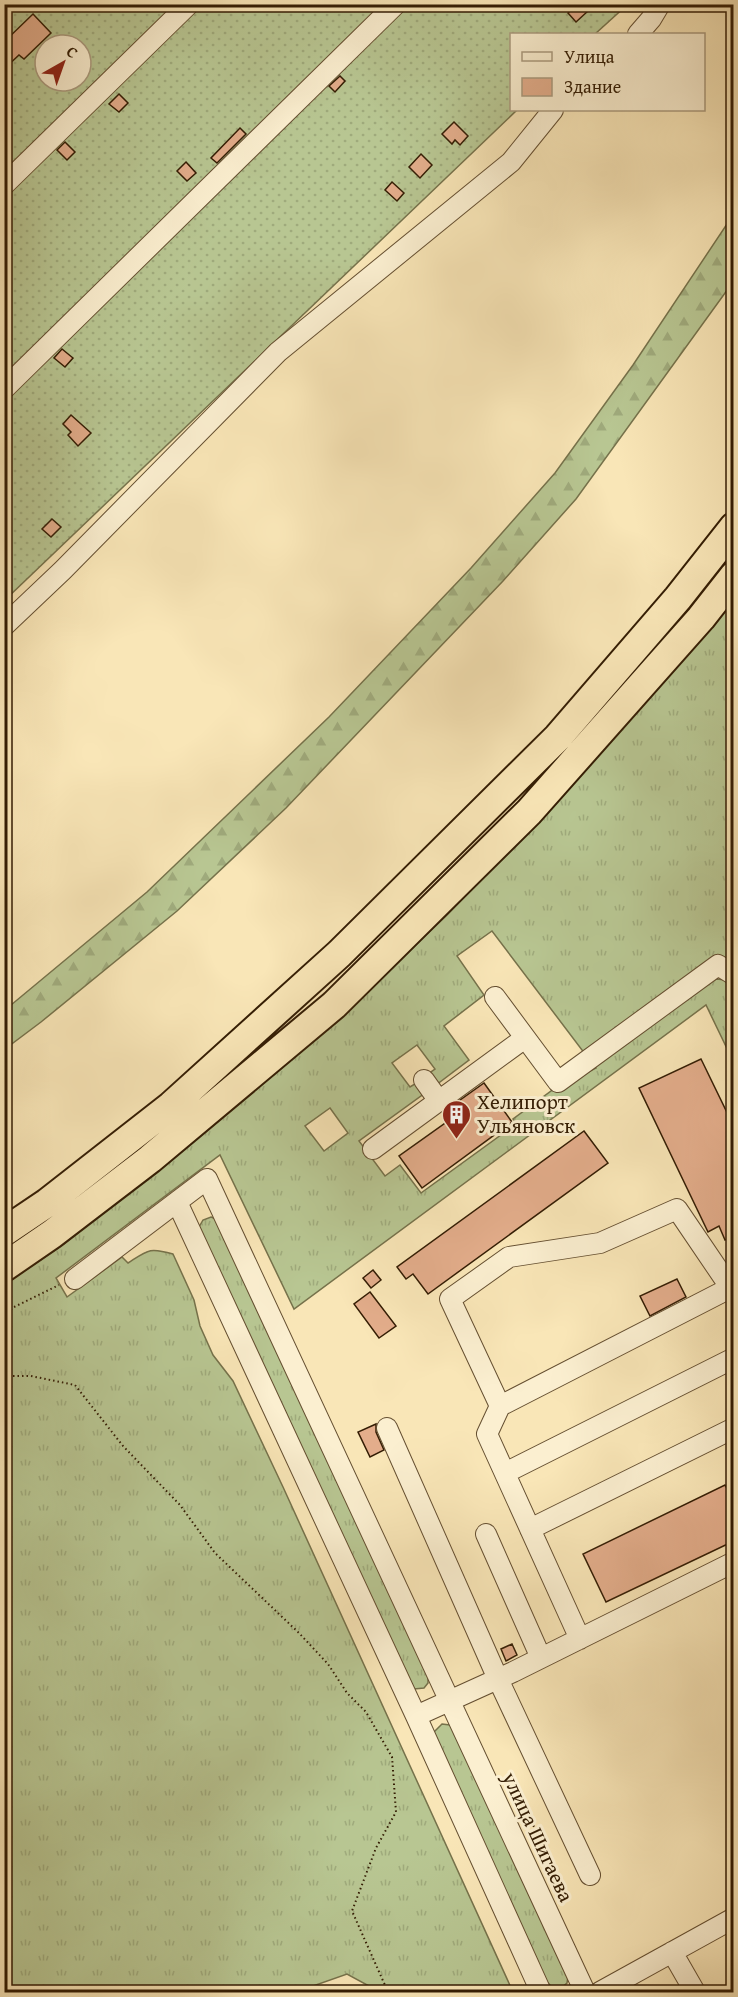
<svg xmlns="http://www.w3.org/2000/svg" width="738" height="1997" viewBox="0 0 738 1997" font-family="'Gentium Book Plus',serif">
  <style>
    .grass { fill: url(#grass-tufts); stroke: #76724b; stroke-width: 1.5; fill-rule: evenodd }
    .forest { fill: url(#forest-firs); stroke: #76724b; stroke-width: 1.5 }
    .garden { fill: url(#garden-dots); stroke: #76724b; stroke-width: 1.5; fill-rule: evenodd }
    .building { fill: #e3ad8b; stroke: #341d04; stroke-width: 1.5 }
    .lines { fill: none; stroke-linecap: round; stroke-linejoin: round }
    .minor-casing { stroke: #654f31; stroke-width: 22 }
    .highway-casing { stroke: #341d04; stroke-width: 32 }
    .path { stroke: #341d04; stroke-width: 2; stroke-dasharray: 1.5 3; stroke-linecap: butt }
    .minor { stroke: #fbefd0; stroke-width: 20 }
    .highway { stroke: #f9e6b7; stroke-width: 28 }
    .labels { text-anchor: middle; stroke-width: 6; stroke-linejoin: round; paint-order: stroke }
    .poi-label { font-size: 21px; fill: #341d04; stroke: #fbefd0; text-anchor: start }
    .street-label { font-size: 21px; fill: #341d04; stroke: #fbefd0 }
  </style>
  <defs>
    <pattern id="grass-tufts" width="24" height="20" patternUnits="userSpaceOnUse" patternTransform="scale(1.5)"><rect width="24" height="20" fill="#b8c692"/><path d="M3 7l-1-3M5 7V3M7 7l1-3M15 17l-1-3M17 17v-4M19 17l1-3" fill="none" stroke="#9faa7c"/></pattern>
    <pattern id="forest-firs" width="22" height="20" patternUnits="userSpaceOnUse" patternTransform="scale(1.5)"><rect width="22" height="20" fill="#b8c692"/><path d="M5 1l3.5 6h-7zM16 11l3.5 6h-7z" fill="#9faa7c"/></pattern>
    <pattern id="garden-dots" width="8" height="8" patternUnits="userSpaceOnUse" patternTransform="scale(1.5)"><rect width="8" height="8" fill="#b8c692"/><path d="M2 2h.1M6 6h.1" fill="none" stroke="#9faa7c" stroke-width="1.8" stroke-linecap="round"/></pattern>
  </defs>
  <rect width="100%" height="100%" fill="#f9e6b7"/>
  <filter id="stains"><feTurbulence type="fractalNoise" baseFrequency=".00333" numOctaves="4"/><feColorMatrix values="0 0 0 0 .2 0 0 0 0 .09 0 0 0 0 .02 0 0 0 .5 -.17"/></filter>
  <radialGradient id="worn" r=".72"><stop offset=".6" stop-color="#630" stop-opacity="0"/><stop offset="1" stop-color="#630" stop-opacity=".3"/></radialGradient>
  <!-- grass -->
  <path class="grass" d="M 733,599 L 733,963 L 722,956 L 585,1054 L 492,931 L 457,956 L 484,995 L 444,1026 L 469,1060 L 436,1085 L 428,1074 L 435,1069 L 417,1045 L 392,1063 L 410,1087 L 418,1082 L 425,1093 L 359,1141 L 385,1176 L 400,1165 L 421,1193 L 516,1124 L 513,1119 L 562,1083 L 573,1080 L 596,1068 L 594,1065 L 710,981 L 717,979 L 733,981 L 733,1061 L 706,1005 L 294,1309 L 220,1155 L 56,1278 L 67,1297 L 122,1257 L 128,1263 C 148,1250 149,1247 173,1254 L 194,1300 L 200,1326 L 213,1355 L 233,1381 L 283,1487 L 513,1992 L 380,1992 L 347,1974 L 296,1992 L 5,1992 L 5,1284 L 64,1244 L 194,1140 L 339,1017 L 447,915 L 523,836 ZM 330,1108 L 348,1133 L 324,1151 L 305,1126 Z
    M 211,1217 L 216,1219 L 428,1676 L 428,1683 L 424,1688 L 414,1689 L 199,1227 L 203,1220 Z
    M 442,1724 L 450,1725 L 454,1728 L 568,1976 L 567,1983 L 561,1988 L 553,1988 L 547,1982 L 436,1740 L 434,1732 Z"/>
  <!-- forest -->
  <path class="forest" d="M 733,215 L 733,282 L 576,499 L 503,581 L 286,808 L 177,911 L 41,1022 L 5,1049 L 5,1010 L 147,892 L 329,717 L 471,568 L 555,473 L 633,365 Z"/>
  <!-- garden -->
  <path class="garden" d="M 5,5 L 627,5 L 595,34 L 512,34 L 512,110 L 517,110 L 5,600 ZM 45,45 L 81,45 L 81,81 L 45,81 Z"/>
  <!-- building -->
  <path class="building" d="M 577,4 L 582,4 L 588,11 L 576,22 L 568,13 Z
    M 33,14 L 51,33 L 24,59 L 19,55 L 4,69 L 4,42 Z
    M 340,76 L 345,81 L 335,92 L 329,86 Z
    M 119,94 L 128,103 L 119,112 L 109,104 Z
    M 454,122 L 468,136 L 460,145 L 455,140 L 452,144 L 442,134 Z
    M 240,128 L 246,134 L 217,163 L 211,158 Z
    M 65,142 L 75,152 L 67,160 L 57,150 Z
    M 421,154 L 432,165 L 420,178 L 409,167 Z
    M 186,162 L 196,173 L 187,181 L 177,171 Z
    M 392,182 L 404,193 L 397,201 L 385,190 Z
    M 62,349 L 73,358 L 65,367 L 54,358 Z
    M 71,415 L 91,433 L 78,446 L 68,435 L 71,432 L 63,424 Z
    M 52,519 L 61,527 L 51,537 L 42,529 Z
    M 701,1059 L 734,1127 L 734,1236 L 725,1240 L 719,1226 L 708,1232 L 639,1088 Z
    M 484,1083 L 512,1122 L 422,1188 L 399,1156 L 462,1111 L 456,1103 Z
    M 584,1131 L 608,1163 L 428,1294 L 413,1274 L 406,1279 L 397,1267 Z
    M 373,1270 L 381,1280 L 371,1288 L 363,1278 Z
    M 677,1279 L 686,1297 L 650,1316 L 640,1296 Z
    M 370,1292 L 396,1326 L 379,1338 L 354,1304 Z
    M 376,1424 L 376,1432 L 384,1450 L 370,1457 L 358,1432 Z
    M 725,1485 L 734,1502 L 734,1541 L 606,1602 L 583,1554 Z
    M 512,1644 L 517,1655 L 506,1661 L 501,1649 Z"/>
  <g class="lines">
    <defs>
      <path id="minor" d="M 638,34 L 651,19 L 660,4
        M 4,185 L 189,4
        M 4,389 L 396,4
        M 4,626 L 63,570 L 278,352 L 511,162 L 553,110
        M 495,997 L 558,1082 L 718,965 L 734,975
        M 424,1080 L 439,1101
        M 373,1149 L 525,1038
        M 177,1202 L 416,1716 L 541,1992
        M 75,1279 L 207,1179 L 585,1992
        M 500,1406 L 730,1288
        M 387,1428 L 498,1679 L 590,1875
        M 505,1473 L 734,1358
        M 530,1529 L 734,1428
        M 486,1534 L 541,1658
        M 580,1639 L 487,1434 L 500,1406 L 450,1299 L 509,1257 L 600,1243 L 677,1209 L 734,1293
        M 416,1716 L 513,1672 L 734,1562
        M 672,1952 L 695,1992
        M 600,1992 L 734,1918"/>
      <path id="highway" d="M 4,1232 L 47,1203 L 171,1106 L 339,954 L 558,737 L 678,598 L 734,527
        M 4,1267 L 52,1234 L 150,1159 L 334,1005 L 529,812 L 701,618 L 734,576"/>
    </defs>
    <!-- minor casing -->
    <use href="#minor" class="minor-casing"/>
    <!-- highway casing -->
    <use href="#highway" class="highway-casing"/>
    <!-- path -->
    <path class="path" d="M 4,1316 L 14,1307 L 59,1285
      M 4,1376 L 31,1376 L 75,1385 L 123,1446 L 180,1505 L 215,1553 L 299,1633 L 328,1664 L 347,1693 L 366,1712 L 392,1757 L 396,1812 L 376,1848 L 352,1911 L 388,1992
      M 515,1800 C 531,1815 547,1850 549,1872"/>
    <!-- minor -->
    <use href="#minor" class="minor"/>
    <!-- highway -->
    <use href="#highway" class="highway"/>
  </g>
  <!-- icons -->
  <defs>
    <symbol id="building-pin" viewBox="-11 -11 22 30"><path d="M0 17L-7.5 6A9.5 9.5 0 1 1 7.5 6Z" fill="#8f2418" stroke="#fbefd0"/><path d="M-4-6H4V6H1V3H-1V6H-4ZM-2.5-4.3h1.7v1.8h-1.7ZM.8-4.3h1.7v1.8H.8ZM-2.5-1h1.7V.8h-1.7ZM.8-1h1.7V.8H.8Z" fill="#fff"/></symbol>
  </defs>
  <g fill-rule="evenodd">
    <use href="#building-pin" x="440" y="1098" width="33" height="45"/>
  </g>
  <g class="labels">
    <!-- poi labels -->
    <g class="poi-label">
      <text x="477" y="1109">Хелипорт<tspan x="477" dy="24">Ульяновск</tspan></text>
    </g>
    <!-- street labels -->
    <g class="street-label">
      <text transform="translate(538 1837) rotate(65)" y="7">улица Шигаева</text>
    </g>
  </g>
  <!-- margin -->
  <rect width="738" height="1997" fill="none" stroke="#f9e6b7" stroke-width="24"/>
  <rect x="6" y="6" width="726" height="1985" fill="none" stroke="#341d04" stroke-width="3"/>
  <rect x="12" y="12" width="714" height="1973" fill="none" stroke="#341d04" stroke-width="1.5"/>
  <!-- legend -->
  <rect x="510" y="33" width="195" height="78" fill="#fbefd0" stroke="#ab9b7e" stroke-width="1.5"/>
  <rect x="522" y="52" width="30" height="9" fill="#fbefd0" stroke="#ab9b7e" stroke-width="1.5"/>
  <text x="564" y="63" font-size="18" fill="#341d04">Улица</text>
  <rect x="522" y="78" width="30" height="18" fill="#e3ad8b" stroke="#ab9b7e" stroke-width="1.5"/>
  <text x="564" y="93" font-size="18" fill="#341d04">Здание</text>
  <!-- north arrow -->
  <g transform="translate(63 63) rotate(40)"><circle r="28" fill="#fbefd0" stroke="#ab9b7e" stroke-width="1.5"/>
  <path d="M0-4.5L10 22L0 15L-10 22Z" fill="#8f2418"/>
  <text y="-9" font-size="16" font-weight="bold" text-anchor="middle" fill="#341d04">С</text>
  </g>
  <rect width="100%" height="100%" filter="url(#stains)"/>
  <rect width="100%" height="100%" fill="url(#worn)"/>
</svg>
